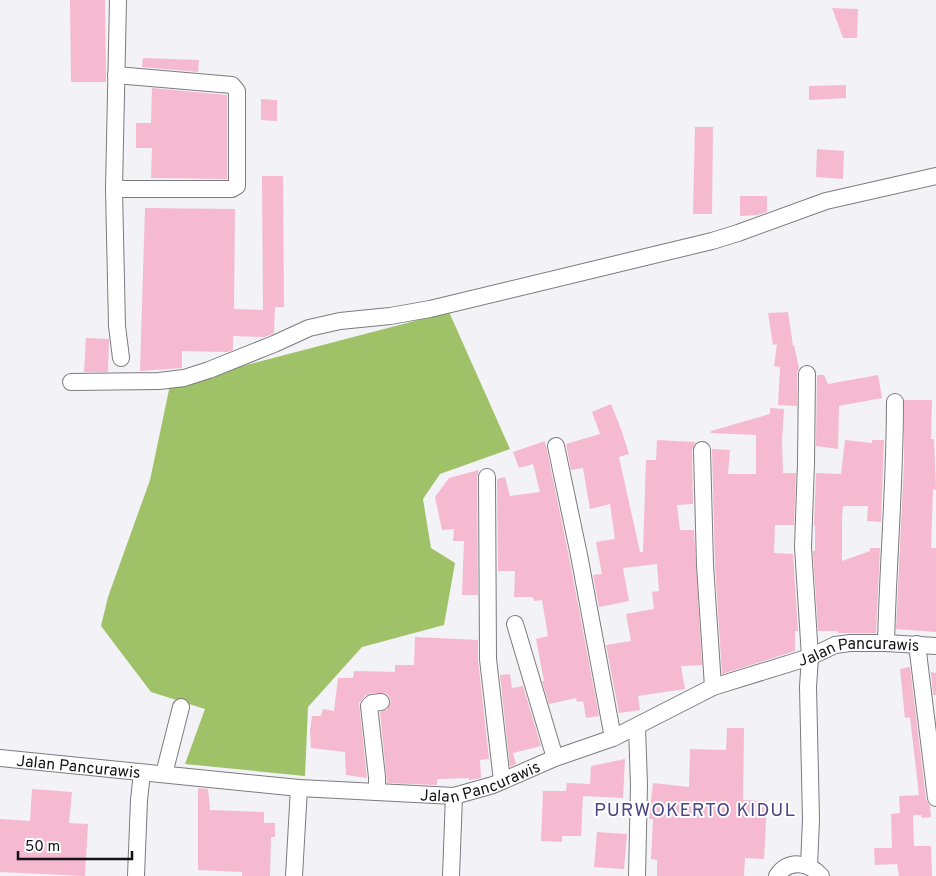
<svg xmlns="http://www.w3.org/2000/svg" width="936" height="876" viewBox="0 0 936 876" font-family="Overpass,sans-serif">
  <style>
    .forest { fill: #9fc268 }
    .building { fill: #f5b9d0 }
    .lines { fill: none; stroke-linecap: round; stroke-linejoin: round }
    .minor-casing { stroke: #7c7b7f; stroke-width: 18 }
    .minor { stroke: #fff; stroke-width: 16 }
    .labels { text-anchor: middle; stroke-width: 4; stroke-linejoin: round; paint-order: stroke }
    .street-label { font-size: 16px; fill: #131214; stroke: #fff }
    .quarter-label { font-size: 19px; letter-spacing: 1px; fill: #4b4684; stroke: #fff }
  </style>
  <rect width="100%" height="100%" fill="#f3f2f6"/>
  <!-- forest -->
  <path class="forest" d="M 449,312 L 510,449 L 440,474 L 423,499 L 431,548 L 455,563 L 444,625 L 362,647 L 308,707 L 305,776 L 185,764 L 205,709 L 151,692 L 101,626 L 108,597 L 150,480 L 170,385 Z"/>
  <!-- building -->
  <path class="building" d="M 70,0 L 105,0 L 106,82 L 71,82 Z
    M 832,8 L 858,9 L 857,38 L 843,38 Z
    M 143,58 L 199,60 L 198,72 L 142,67 Z
    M 846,85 L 846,98 L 809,100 L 809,86 Z
    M 152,88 L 227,95 L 227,179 L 151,178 L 152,148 L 136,148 L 136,123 L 151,123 Z
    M 261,99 L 277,100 L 277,121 L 261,120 Z
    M 695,127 L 713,127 L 712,214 L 693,214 Z
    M 817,149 L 844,151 L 843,179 L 816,177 Z
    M 262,176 L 283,176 L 284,307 L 275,307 L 274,333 L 265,337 L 233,336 L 233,350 L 228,352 L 182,351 L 182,368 L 140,371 L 145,208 L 235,209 L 234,309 L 263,310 Z
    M 740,196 L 767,196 L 767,212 L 757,215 L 740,216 Z
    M 788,312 L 793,346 L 794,345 L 799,368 L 797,374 L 797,406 L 778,405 L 780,367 L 774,366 L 777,344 L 773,345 L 768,313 Z
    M 86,338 L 109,339 L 108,372 L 84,372 Z
    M 817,375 L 824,375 L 828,384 L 878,375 L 882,398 L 839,406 L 838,449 L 816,446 Z
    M 904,400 L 932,400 L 931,439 L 934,439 L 936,490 L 933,489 L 931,548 L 936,548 L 936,632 L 896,629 L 904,463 Z
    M 611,404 L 621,429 L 629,454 L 619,457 L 640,552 L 643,552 L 646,460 L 656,460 L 657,440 L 695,442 L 692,450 L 693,504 L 677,505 L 680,530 L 694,530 L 702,665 L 681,666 L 685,689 L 638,696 L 640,710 L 619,713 L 606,645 L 631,641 L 626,614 L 654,609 L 652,592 L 659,591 L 657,564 L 623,568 L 629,601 L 599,607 L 593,575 L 602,574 L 596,542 L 615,539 L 610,504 L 590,509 L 583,468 L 571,470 L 566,444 L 600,434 L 592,412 Z
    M 770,408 L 784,409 L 782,440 L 783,473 L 796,473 L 794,525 L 775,525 L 774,553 L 793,554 L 798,631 L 795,631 L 795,651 L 722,674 L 715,565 L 712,449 L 730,450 L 728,474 L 756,474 L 756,435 L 711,433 L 711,431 L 770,414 Z
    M 845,440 L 872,443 L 872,440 L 884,440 L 881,522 L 867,521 L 868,506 L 843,506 L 842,519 L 842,561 L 870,551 L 870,548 L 880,548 L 876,633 L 838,633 L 838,631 L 818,631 L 813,551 L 815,551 L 815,526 L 814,526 L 816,473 L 841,474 Z
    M 545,441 L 569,557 L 599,716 L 586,718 L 583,701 L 577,702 L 576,698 L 549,704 L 542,681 L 544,681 L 536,639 L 548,636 L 542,600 L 534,601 L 533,597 L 514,597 L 515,571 L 498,571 L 497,479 L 505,477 L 510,496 L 540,492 L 533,464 L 519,468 L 513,452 Z
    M 479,470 L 477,477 L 478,595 L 462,595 L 464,541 L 453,541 L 454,529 L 442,530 L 435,497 L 449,478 Z
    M 415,637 L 478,640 L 478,660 L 489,759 L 480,760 L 481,778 L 469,780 L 469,778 L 437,779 L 437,785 L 387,783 L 380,712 L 387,710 L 391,701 L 389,696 L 385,693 L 370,693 L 365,696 L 359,703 L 367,778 L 346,775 L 345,752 L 311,748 L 310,731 L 312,716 L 321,716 L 323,709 L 334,711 L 338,678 L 353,678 L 354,671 L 395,672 L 395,665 L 414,665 Z
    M 910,667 L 926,799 L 930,806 L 931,817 L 922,818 L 921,815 L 913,815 L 914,846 L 931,846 L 932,876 L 899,876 L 897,864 L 875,865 L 874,848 L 892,848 L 891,814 L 900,813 L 899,796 L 919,795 L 910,717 L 905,718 L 900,669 Z
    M 931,672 L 936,673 L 936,695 L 933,695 Z
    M 510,674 L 512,688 L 523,686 L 541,746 L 513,753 L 516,764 L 510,767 L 500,675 Z
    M 727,728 L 744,728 L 743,800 L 767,801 L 764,859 L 745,858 L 744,876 L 657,876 L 657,860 L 651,859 L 653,819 L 649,819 L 653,783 L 689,787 L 690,749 L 726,750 Z
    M 625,759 L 623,798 L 583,796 L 581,836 L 562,836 L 562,842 L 541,841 L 543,791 L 566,791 L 567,783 L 590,784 L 591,766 Z
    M 198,788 L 208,789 L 210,810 L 264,812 L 264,823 L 275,823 L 275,837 L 271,837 L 270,876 L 242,876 L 242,872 L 198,870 Z
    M 32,789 L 72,792 L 69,823 L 88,824 L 85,876 L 0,872 L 0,819 L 30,821 Z
    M 597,832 L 627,834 L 624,869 L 594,867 Z"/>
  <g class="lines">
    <defs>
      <g id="minor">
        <path d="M 118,0 L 114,189 L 117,326 L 121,358"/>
        <path d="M 114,189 L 232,189 L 237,186 L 237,91 L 232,85 L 116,75"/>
        <path d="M 807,374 L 806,463 L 803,547 L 810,657 L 808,687 L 811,819 L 809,866"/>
        <path d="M 71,382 L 159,381 L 184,378 L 209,370 L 274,344 L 309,328 L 340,321 L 390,316 L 430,309 L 712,241 L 738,233 L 826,201 L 936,176"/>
        <path d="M 556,446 L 579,555 L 613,738"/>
        <path d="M 702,450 L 705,565 L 713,687"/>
        <path d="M 487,477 L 488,659 L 502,781"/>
        <path d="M 515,624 L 555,758"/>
        <path d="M 886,643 C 888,562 895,483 895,402"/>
        <path d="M 917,644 L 936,798"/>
        <path id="s1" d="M 0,758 L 299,788 L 454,796 L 493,785 L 555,758 L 613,738 L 713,687 L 810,657 L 835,645 L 850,643 L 886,643 L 936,646"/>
        <path d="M 164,774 L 181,707"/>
        <path d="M 377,792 L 377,777 L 369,706 L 372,703 L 381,702"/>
        <path d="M 136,876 L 139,800 L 142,773"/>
        <path d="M 294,876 L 299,788"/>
        <path d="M 451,876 L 454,796"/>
        <path d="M 637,876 L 639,785 L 637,727"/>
        <path d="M 777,876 C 788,859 809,862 821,876"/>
      </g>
    </defs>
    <!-- minor casing -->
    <use href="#minor" class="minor-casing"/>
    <!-- minor -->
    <use href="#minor" class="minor"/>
  </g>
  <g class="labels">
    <!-- street labels -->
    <g class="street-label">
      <text dy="6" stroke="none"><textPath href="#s1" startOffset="889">Jalan Pancurawis</textPath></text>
      <text dy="6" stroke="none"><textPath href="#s1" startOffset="79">Jalan Pancurawis</textPath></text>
      <text dy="6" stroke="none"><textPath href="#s1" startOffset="484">Jalan Pancurawis</textPath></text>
    </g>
    <!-- quarter labels -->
    <g class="quarter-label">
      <text x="695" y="816">PURWOKERTO KIDUL</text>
    </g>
  </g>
  <!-- scale -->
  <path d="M18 851v8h114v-8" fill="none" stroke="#131214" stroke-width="2.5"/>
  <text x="25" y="851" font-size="15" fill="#131214" stroke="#ffffff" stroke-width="4" paint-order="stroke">50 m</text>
</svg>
